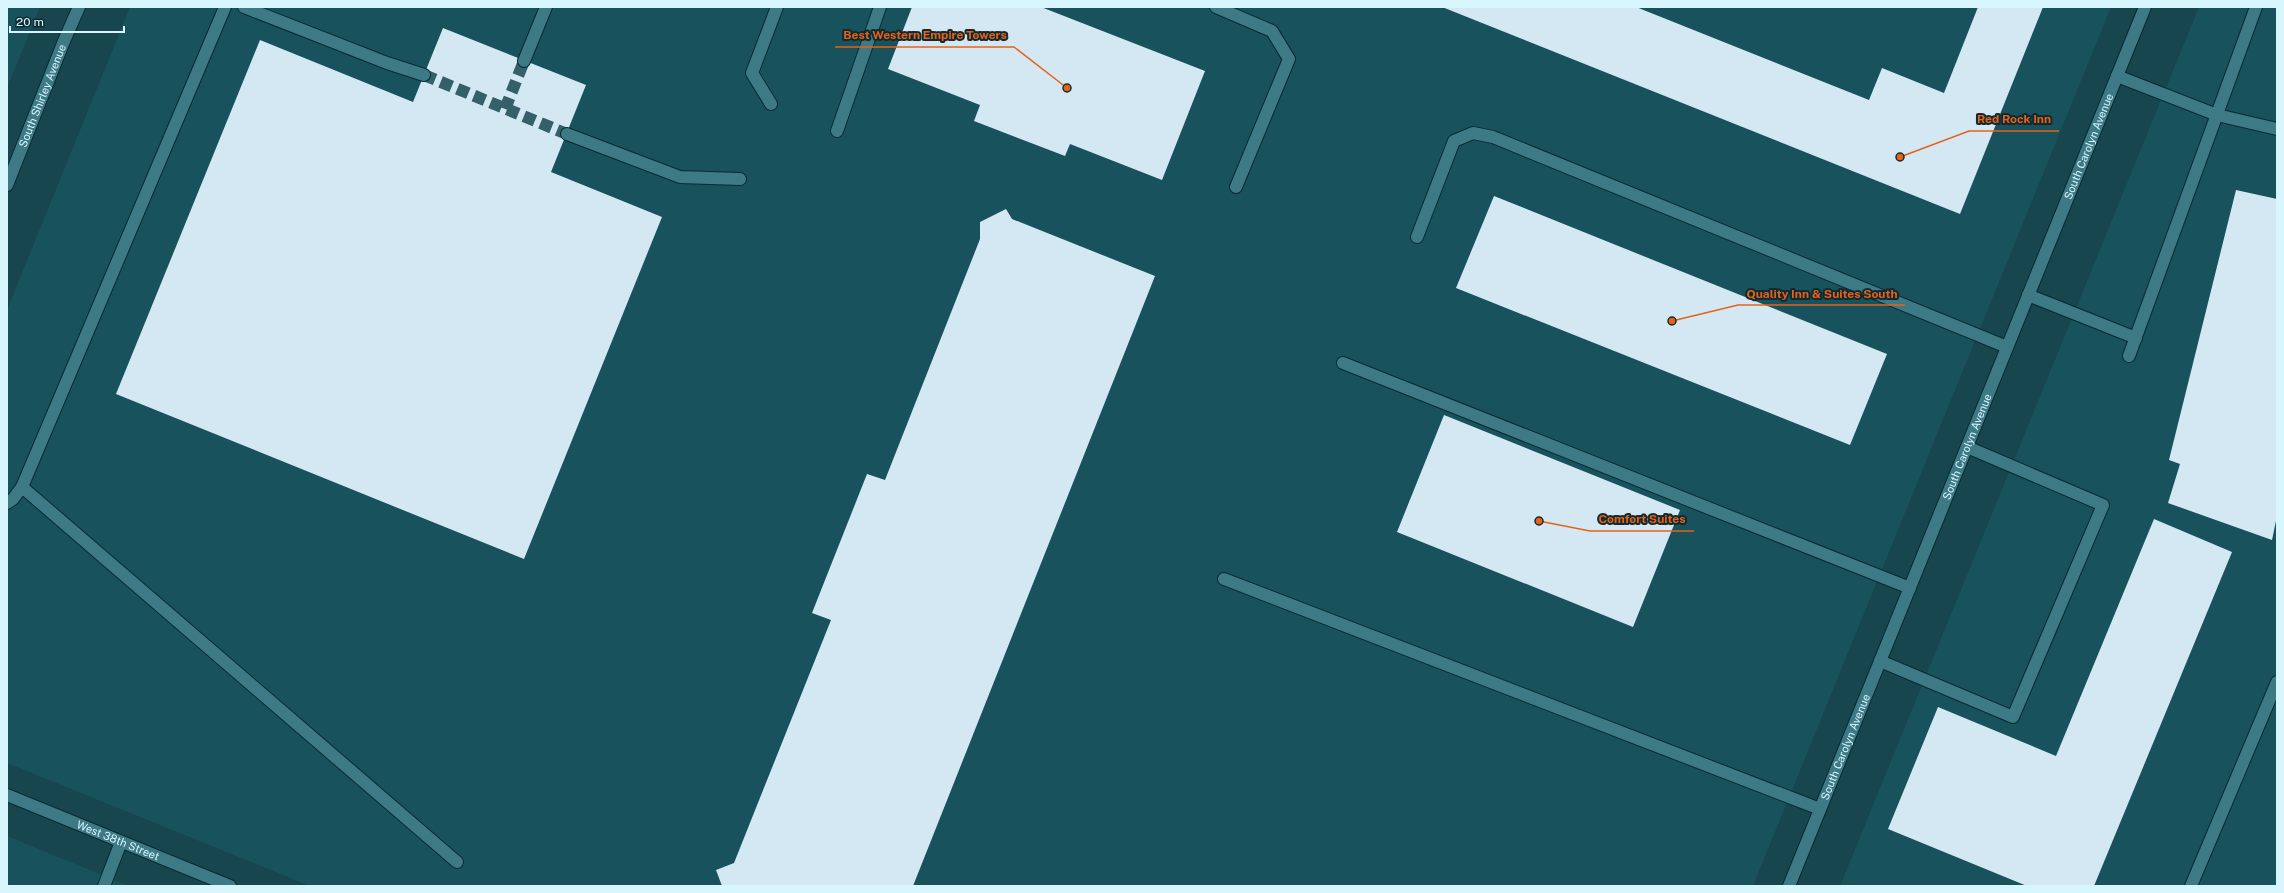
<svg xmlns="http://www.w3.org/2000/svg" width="2284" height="893" viewBox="0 0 2284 893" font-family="'Public Sans',sans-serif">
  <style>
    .built { fill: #18525d }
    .building { fill: #d4e8f4 }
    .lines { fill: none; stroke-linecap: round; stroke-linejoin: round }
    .minor-tunnel { stroke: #346069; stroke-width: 12; stroke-dasharray: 12 6; stroke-linecap: butt }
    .minor-casing { stroke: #092a31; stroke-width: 14 }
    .minor { stroke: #3d7a86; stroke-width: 12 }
    .labels { text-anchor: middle; stroke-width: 4; stroke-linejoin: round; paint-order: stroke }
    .street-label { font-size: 11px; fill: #d8f6fe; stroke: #102a2f }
    .leader { fill: none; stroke: #e76118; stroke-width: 1.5 }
    .callout-dot { fill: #e76118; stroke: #102a2f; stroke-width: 1.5 }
    .callout-label { font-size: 12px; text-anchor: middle; font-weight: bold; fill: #e76118; stroke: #102a2f; stroke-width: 4; stroke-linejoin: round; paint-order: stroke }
  </style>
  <rect width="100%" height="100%" fill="#17464f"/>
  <!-- built -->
  <path class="built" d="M 7,7 L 40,7 L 7,88 Z
    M 130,7 L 2111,7 L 1753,886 L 310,886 L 7,763 L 7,310 Z
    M 2199,7 L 2277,7 L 2277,886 L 1840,886 Z
    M 7,836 L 129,886 L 7,886 Z"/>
  <!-- building -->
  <path class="building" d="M 912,7 L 1041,7 L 1205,71 L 1162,180 L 1070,144 L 1065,156 L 974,121 L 980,105 L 888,69 Z
    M 1442,7 L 1636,7 L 1869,100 L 1882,68 L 1944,93 L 1978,7 L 2043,7 L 1960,214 Z
    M 443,28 L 586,85 L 551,172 L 662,217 L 524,559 L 116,394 L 260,40 L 413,102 Z
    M 2236,190 L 2277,199 L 2277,516 L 2272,540 L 2168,503 L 2180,464 L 2169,460 Z
    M 1494,196 L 1887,354 L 1850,445 L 1456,288 Z
    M 1006,209 L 1012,219 L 1155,276 L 913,886 L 722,886 L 716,870 L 734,863 L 831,620 L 812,613 L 867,474 L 885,480 L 980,239 L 980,222 Z
    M 1444,415 L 1680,510 L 1633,627 L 1397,532 Z
    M 2154,519 L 2232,552 L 2094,886 L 2027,886 L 1888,829 L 1938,707 L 2056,756 Z"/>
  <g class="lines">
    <!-- minor-tunnel -->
    <path class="minor-tunnel" d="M 424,75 L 567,134
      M 505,109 L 524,61"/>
    <defs>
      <g id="minor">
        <path d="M 244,7 L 387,63 L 424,75"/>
        <path d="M 1216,7 L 1272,31 L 1289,59 L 1236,187"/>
        <path d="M 524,61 L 546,7"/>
        <path d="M 2117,76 L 2217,115 L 2277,129"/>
        <path d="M 771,104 L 752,73 L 777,7"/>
        <path d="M 837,131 L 880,7"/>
        <path d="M 567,134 L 680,177 L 740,179"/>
        <path id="s1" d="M 7,185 L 64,41 L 79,7"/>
        <path d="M 1417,237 L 1454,141 L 1473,133 L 1493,137 L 2007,347"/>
        <path d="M 2028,295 L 2136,338"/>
        <path d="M 2129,356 L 2256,7"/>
        <path d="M 1343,363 L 1910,588"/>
        <path d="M 22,487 L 457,862"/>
        <path d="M 7,503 L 13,499 L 22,487 L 225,7"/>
        <path d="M 1224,579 L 1820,809"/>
        <path d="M 1880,661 L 2013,717 L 2103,505 L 1967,447"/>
        <path id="s2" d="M 7,795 L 230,886"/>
        <path d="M 104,886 L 121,842"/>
        <path id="s3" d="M 1789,886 L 2145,7"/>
        <path d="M 2191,886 L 2277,682"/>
      </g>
    </defs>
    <!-- minor casing -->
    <use href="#minor" class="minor-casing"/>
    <!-- minor -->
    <use href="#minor" class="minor"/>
  </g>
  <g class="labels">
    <!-- street labels -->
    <g class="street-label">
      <text dy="4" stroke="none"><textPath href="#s1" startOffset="96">South Shirley Avenue</textPath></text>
      <text dy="4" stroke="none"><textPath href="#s3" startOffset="798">South Carolyn Avenue</textPath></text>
      <text dy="4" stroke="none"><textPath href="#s3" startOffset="474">South Carolyn Avenue</textPath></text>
      <text dy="4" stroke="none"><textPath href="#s3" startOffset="150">South Carolyn Avenue</textPath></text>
      <text dy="4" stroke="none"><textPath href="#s2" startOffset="120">West 38th Street</textPath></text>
    </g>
  </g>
  <!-- callouts -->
  <path class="leader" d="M1067 88L1014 47H835M1900 157L1969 131H2059M1672 321L1738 305H1905M1539 521L1590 531H1694"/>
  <g class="callout-dot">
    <circle cx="1067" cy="88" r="4"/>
    <circle cx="1900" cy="157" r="4"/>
    <circle cx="1672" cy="321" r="4"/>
    <circle cx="1539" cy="521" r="4"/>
  </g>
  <g class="callout-label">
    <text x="925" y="39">Best Western Empire Towers</text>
    <text x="2014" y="123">Red Rock Inn</text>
    <text x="1822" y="298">Quality Inn &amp; Suites South</text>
    <text x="1642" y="523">Comfort Suites</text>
  </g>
  <!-- border -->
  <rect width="2284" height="893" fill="none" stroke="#d8f6fe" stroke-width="16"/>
  <!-- scale -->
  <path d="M10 26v6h114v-6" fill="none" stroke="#d8f6fe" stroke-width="2"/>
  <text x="16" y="26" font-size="12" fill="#d8f6fe" stroke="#102a2f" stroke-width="3" paint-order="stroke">20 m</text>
</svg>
